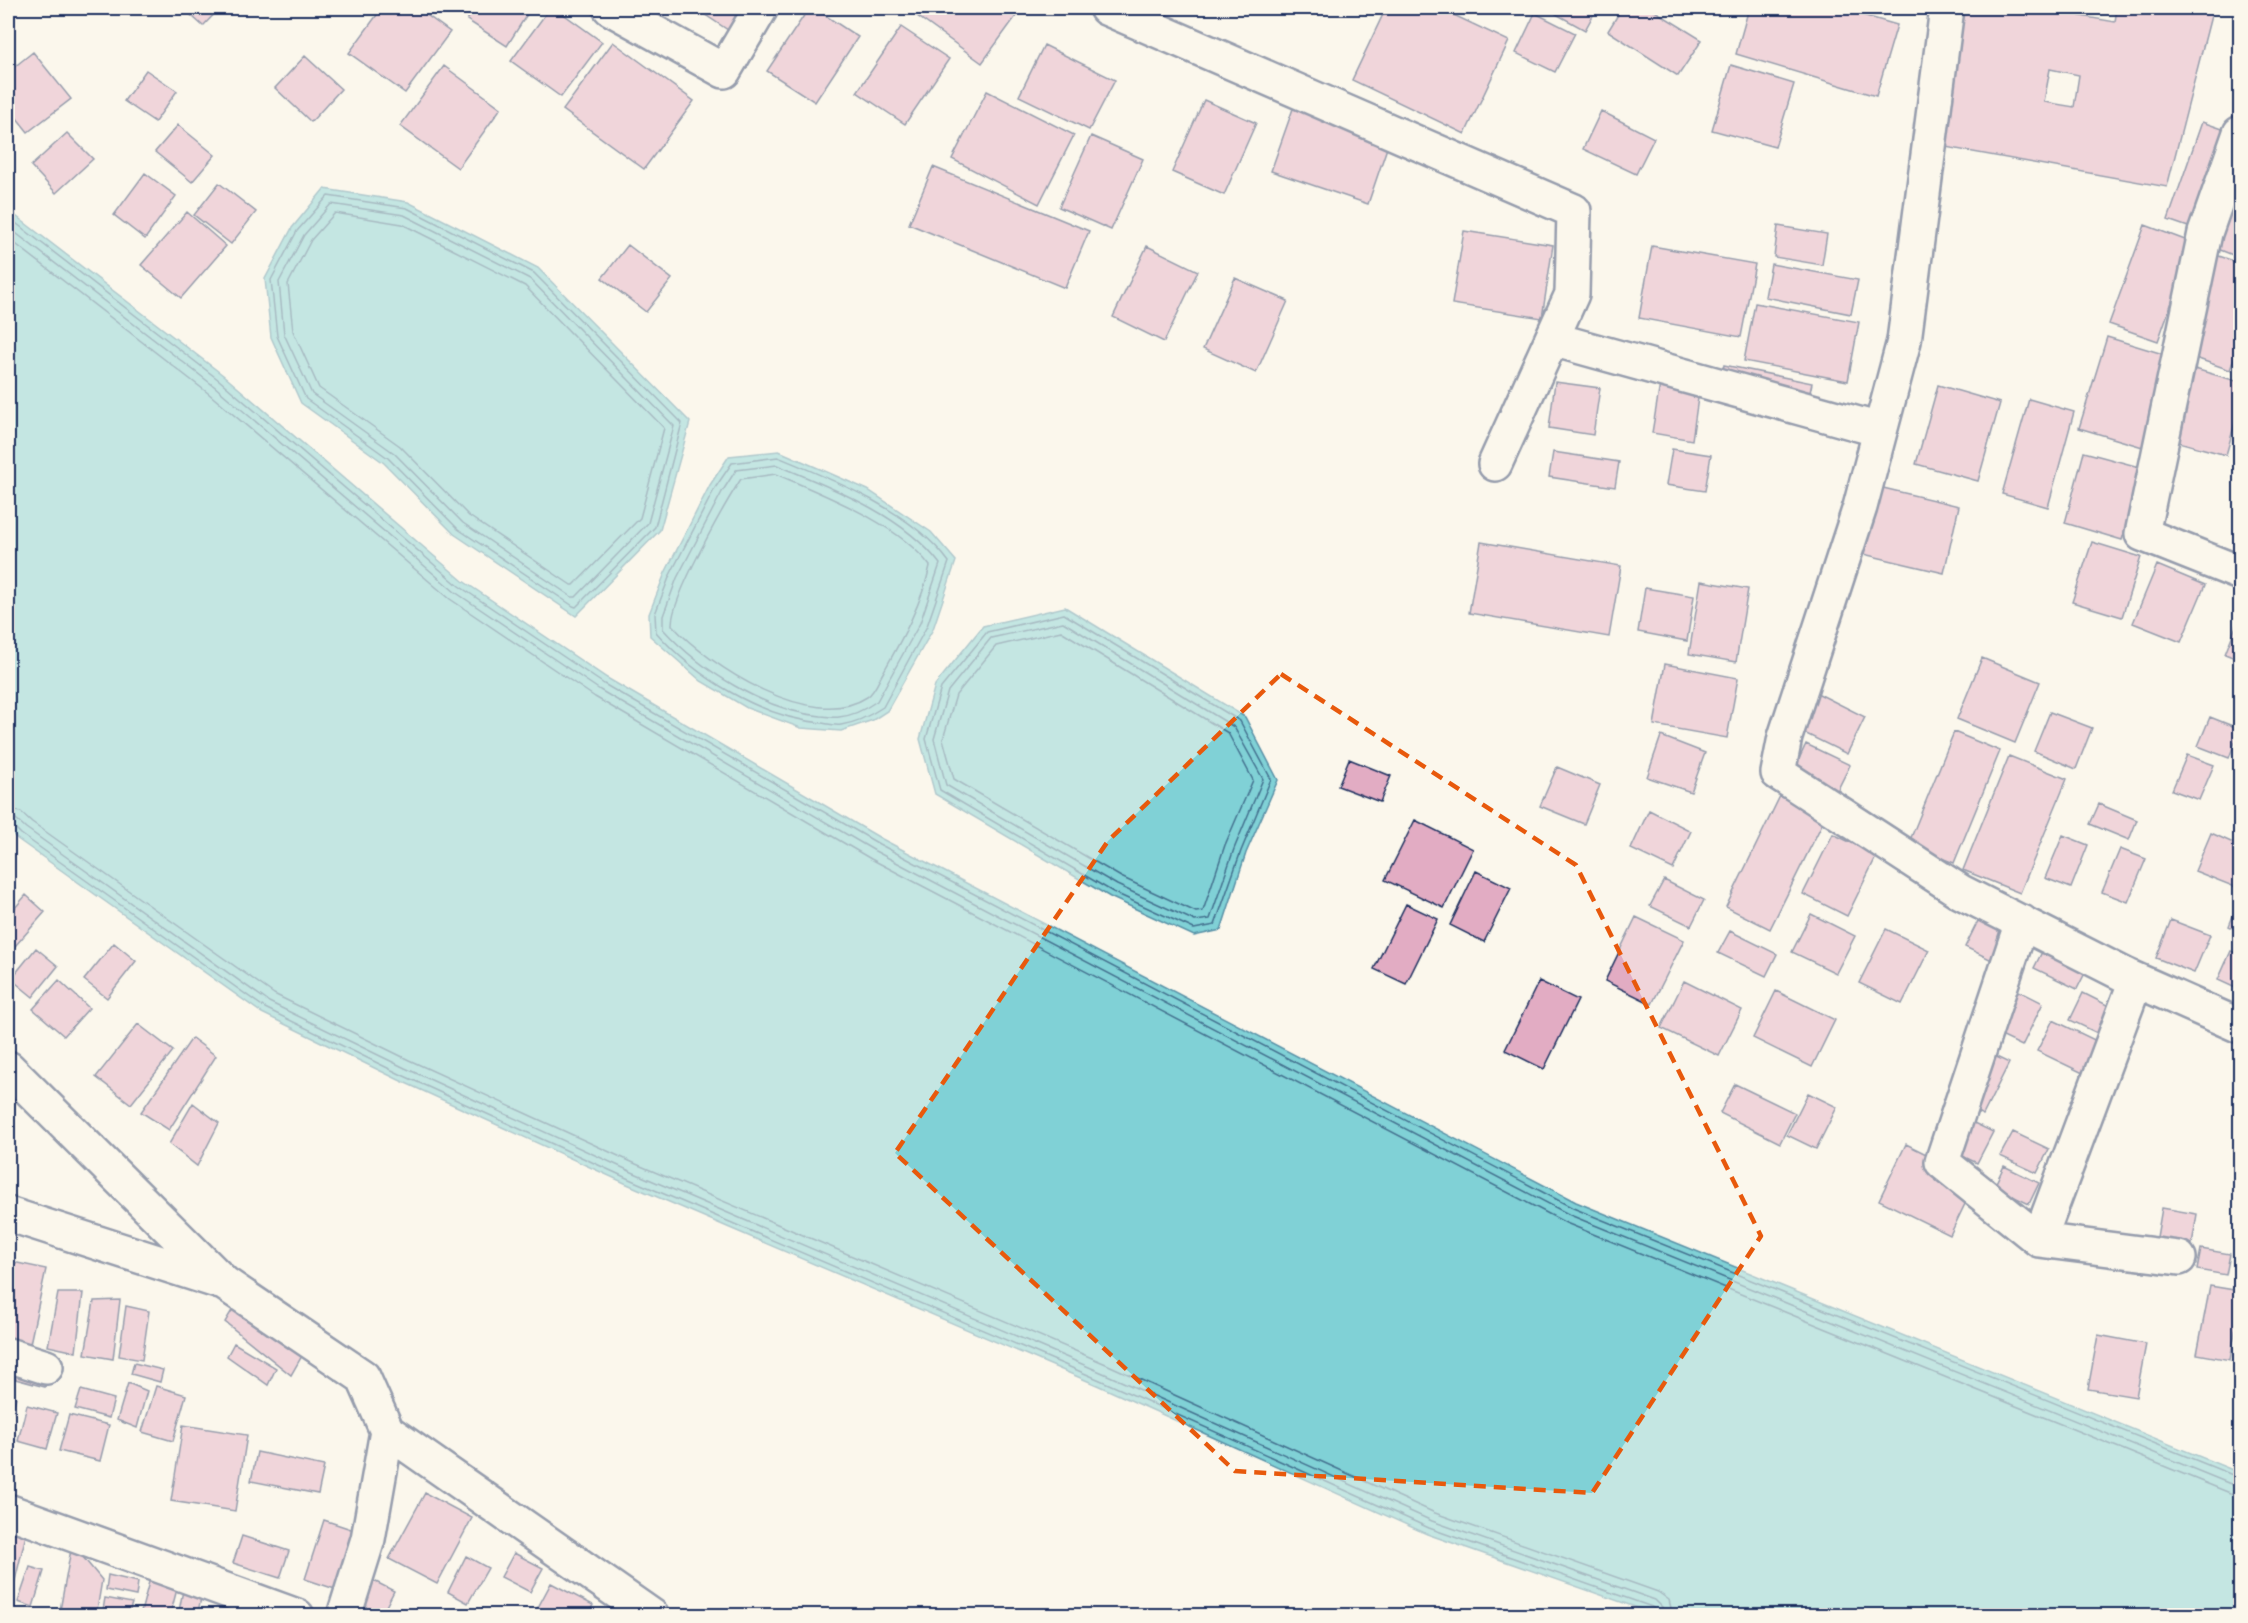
<svg xmlns="http://www.w3.org/2000/svg" width="2248" height="1623" viewBox="0 0 2248 1623" font-family="Sriracha,sans-serif">
  <style>
    .water { fill: #80d1d6; stroke: #5890a6; stroke-width: 1.5 }
    .lines { fill: none; stroke-linecap: round; stroke-linejoin: round }
    .shore { stroke: #43708e; stroke-width: 1.5 }
    .building { fill: #e2acc3; stroke: #1b2f5e; stroke-width: 1.5; fill-rule: evenodd }
    .minor-casing { stroke: #1b2f5e; stroke-width: 38 }
    .minor { stroke: #fbf7ec; stroke-width: 33 }
    .marked { fill: none; stroke: #e8590c; stroke-width: 4.5; stroke-dasharray: 12 8; stroke-linejoin: round }
  </style>
  <rect width="100%" height="100%" fill="#fbf7ec"/>
  <filter id="ink" filterUnits="userSpaceOnUse"><feTurbulence type="fractalNoise" baseFrequency=".0167" numOctaves="2"/><feDisplacementMap in="SourceGraphic" scale="12" xChannelSelector="R" yChannelSelector="G"/><feConvolveMatrix kernelMatrix="1 2 1 2 8 2 1 2 1" color-interpolation-filters="sRGB"/></filter>
  <g filter="url(#ink)">
    <!-- water -->
    <path class="water" d="M 324,189 L 408,202 L 538,268 L 690,422 L 660,530 L 576,616 L 454,534 L 384,463 L 301,403 L 271,337 L 265,279 L 292,228 Z
      M 8,210 L 223,375 L 463,581 L 607,678 L 882,839 L 1576,1202 L 2240,1473 L 2240,1615 L 1658,1615 L 1427,1534 L 1097,1385 L 627,1184 L 399,1080 L 262,1013 L 16,838 L 8,829 Z
      M 779,451 L 868,490 L 931,532 L 956,561 L 933,629 L 887,711 L 873,720 L 841,731 L 801,728 L 747,708 L 701,681 L 650,636 L 649,614 L 665,573 L 710,485 L 729,456 Z
      M 1065,607 L 1245,717 L 1278,780 L 1246,853 L 1221,930 L 1194,936 L 1110,897 L 935,794 L 920,739 L 935,685 L 983,626 Z"/>
    <g class="lines">
      <!-- shore -->
      <path class="shore" d="M 328,196 L 407,208 L 534,273 L 682,423 L 655,527 L 576,607 L 573,606 L 458,529 L 388,458 L 306,399 L 277,336 L 271,280 L 297,231 Z
        M 331,204 L 404,215 L 530,279 L 674,426 L 648,523 L 576,597 L 572,597 L 463,523 L 394,453 L 312,394 L 284,334 L 279,282 L 304,235 Z
        M 335,213 L 402,224 L 525,286 L 664,428 L 640,518 L 574,585 L 571,585 L 469,516 L 400,446 L 319,388 L 293,331 L 288,284 L 311,240 Z
        M 8,217 L 219,380 L 459,586 L 604,684 L 879,844 L 1573,1208 L 2240,1478
        M 8,227 L 214,386 L 455,592 L 600,690 L 875,851 L 1570,1215 L 2233,1485 L 2240,1486
        M 8,238 L 208,393 L 450,599 L 595,697 L 871,859 L 1566,1223 L 2230,1493 L 2240,1495
        M 778,457 C 834,480 913,512 949,562 L 927,626 L 883,707 C 871,715 855,723 841,725 C 835,726 828,724 822,723 C 762,718 695,677 656,632 L 655,614 L 670,575 L 715,488 L 732,463 Z
        M 777,465 C 832,488 903,515 940,564 L 920,623 L 877,701 C 867,708 852,716 839,717 C 834,718 827,716 821,716 C 765,711 700,670 663,629 L 663,616 L 677,578 L 722,492 L 736,470 Z
        M 776,474 C 824,495 898,523 930,566 C 922,603 903,637 884,671 C 879,679 875,692 867,697 C 812,733 709,666 672,625 C 671,598 725,504 741,479 Z
        M 1064,614 L 1240,721 L 1271,779 L 1241,851 L 1215,925 L 1194,929 L 1113,892 L 940,790 L 926,739 L 941,688 L 987,632 Z
        M 1063,622 L 1234,727 L 1263,779 L 1234,849 L 1210,919 L 1195,921 L 1117,885 L 946,785 L 934,739 L 948,691 L 991,638 Z
        M 1061,631 L 1228,733 L 1253,780 L 1225,845 L 1203,911 L 1196,912 L 1121,877 L 954,779 L 943,739 L 956,695 L 996,646 Z
        M 8,809 L 21,812 L 32,822 L 274,994 L 409,1060 L 636,1164 L 1106,1364 L 1435,1513 L 1658,1592 L 1669,1600 L 1673,1616
        M 8,818 L 16,819 L 26,828 L 269,1002 L 405,1068 L 632,1172 L 1103,1373 L 1432,1521 L 1655,1600 L 1662,1607 L 1664,1616
        M 8,825 L 13,826 L 21,834 L 265,1008 L 402,1075 L 629,1179 L 1100,1380 L 1429,1528 L 1652,1607 L 1655,1610 L 1656,1616"/>
    </g>
    <!-- building -->
    <path class="building" d="M 183,8 L 220,8 L 203,26 Z
      M 382,8 L 417,8 L 450,32 L 405,93 L 349,53 Z
      M 475,8 L 531,8 L 507,46 L 467,20 Z
      M 550,8 L 555,8 L 602,42 L 561,97 L 511,61 Z
      M 708,8 L 777,8 L 752,46 L 704,14 Z
      M 809,8 L 814,8 L 858,37 L 815,102 L 767,71 Z
      M 906,8 L 1022,8 L 982,63 Z
      M 1386,8 L 1439,8 L 1509,41 L 1465,134 L 1352,80 Z
      M 1560,8 L 1597,8 L 1585,30 L 1556,14 Z
      M 1622,8 L 1650,8 L 1702,40 L 1678,76 L 1608,31 Z
      M 1749,8 L 1838,8 L 1897,25 L 1876,96 L 1736,54 Z
      M 1965,8 L 2082,8 L 2080,16 L 2115,22 L 2117,8 L 2213,8 L 2167,187 L 1934,145 ZM 2050,69 L 2079,75 L 2074,107 L 2044,102 Z
      M 1535,13 L 1575,33 L 1555,72 L 1516,53 Z
      M 901,27 L 949,59 L 905,124 L 857,92 Z
      M 613,42 L 694,101 L 644,169 L 563,110 Z
      M 1044,45 L 1115,80 L 1089,130 L 1019,96 Z
      M 33,52 L 71,99 L 28,132 L 8,107 L 8,72 Z
      M 305,56 L 341,89 L 311,122 L 275,88 Z
      M 1731,65 L 1794,84 L 1775,147 L 1712,130 Z
      M 444,66 L 501,108 L 458,168 L 400,126 Z
      M 146,70 L 177,91 L 155,122 L 124,101 Z
      M 987,91 L 1074,135 L 1039,204 L 952,159 Z
      M 1204,100 L 1256,123 L 1224,195 L 1172,172 Z
      M 1295,103 L 1391,136 L 1368,204 L 1271,171 Z
      M 1601,111 L 1654,138 L 1636,174 L 1583,149 Z
      M 2202,122 L 2240,135 L 2217,237 L 2168,220 Z
      M 178,125 L 215,155 L 192,182 L 155,152 Z
      M 67,133 L 93,159 L 56,193 L 31,166 Z
      M 1091,136 L 1143,159 L 1111,230 L 1059,207 Z
      M 933,167 L 1089,231 L 1065,288 L 909,224 Z
      M 145,173 L 176,196 L 145,239 L 114,215 Z
      M 219,183 L 256,212 L 231,244 L 194,215 Z
      M 2240,186 L 2240,258 L 2218,249 Z
      M 187,212 L 226,246 L 181,298 L 141,265 Z
      M 2145,225 L 2193,243 L 2158,341 L 2109,324 Z
      M 1778,226 L 1827,234 L 1822,265 L 1774,257 Z
      M 1464,231 L 1553,245 L 1542,318 L 1452,304 Z
      M 628,245 L 672,279 L 646,312 L 602,278 Z
      M 1147,246 L 1198,271 L 1164,342 L 1113,317 Z
      M 1652,246 L 1755,264 L 1741,337 L 1639,318 Z
      M 2216,255 L 2240,263 L 2240,341 L 2230,370 L 2181,353 Z
      M 1771,264 L 1858,280 L 1851,314 L 1765,297 Z
      M 1235,278 L 1288,301 L 1256,373 L 1203,349 Z
      M 1755,303 L 1859,322 L 1848,381 L 1744,361 Z
      M 2107,337 L 2173,357 L 2146,448 L 2079,428 Z
      M 1724,365 L 1812,383 L 1805,416 L 1717,398 Z
      M 2188,367 L 2240,382 L 2240,405 L 2226,455 L 2168,439 Z
      M 1661,378 L 1700,384 L 1692,440 L 1652,433 Z
      M 1555,382 L 1600,388 L 1593,435 L 1549,428 Z
      M 1938,385 L 2000,403 L 1978,481 L 1916,464 Z
      M 2029,399 L 2074,412 L 2048,507 L 2002,494 Z
      M 1672,449 L 1711,455 L 1705,491 L 1666,485 Z
      M 1553,452 L 1619,462 L 1615,487 L 1549,477 Z
      M 2084,452 L 2143,468 L 2122,540 L 2065,523 Z
      M 1879,487 L 1959,506 L 1944,573 L 1863,554 Z
      M 1481,542 L 1621,566 L 1609,637 L 1469,613 Z
      M 2092,542 L 2141,557 L 2122,617 L 2072,602 Z
      M 2157,565 L 2205,585 L 2181,642 L 2133,623 Z
      M 1701,581 L 1748,589 L 1736,662 L 1689,654 Z
      M 1645,588 L 1694,596 L 1687,641 L 1638,632 Z
      M 2240,616 L 2240,660 L 2225,654 Z
      M 1982,658 L 2040,682 L 2015,743 L 1957,719 Z
      M 1665,664 L 1738,678 L 1727,738 L 1654,725 Z
      M 1815,692 L 1865,717 L 1847,754 L 1796,729 Z
      M 2050,712 L 2092,728 L 2076,769 L 2034,751 Z
      M 2210,717 L 2240,729 L 2229,758 L 2198,746 Z
      M 1954,732 L 2000,751 L 1954,863 L 1908,845 Z
      M 1661,736 L 1705,753 L 1691,792 L 1647,777 Z
      M 1806,744 L 1850,765 L 1835,795 L 1792,774 Z
      M 2187,755 L 2214,765 L 2199,800 L 2172,790 Z
      M 2009,756 L 2067,779 L 2020,893 L 1963,870 Z
      M 1349,759 L 1391,776 L 1380,802 L 1338,786 Z
      M 1557,767 L 1600,785 L 1584,824 L 1540,806 Z
      M 1780,796 L 1825,818 L 1770,929 L 1726,907 Z
      M 2099,804 L 2137,820 L 2129,840 L 2090,824 Z
      M 1649,810 L 1691,831 L 1673,869 L 1631,849 Z
      M 1415,820 L 1473,849 L 1444,908 L 1385,880 Z
      M 2211,833 L 2240,846 L 2240,889 L 2195,871 Z
      M 1833,834 L 1877,855 L 1847,916 L 1803,894 Z
      M 2063,835 L 2088,845 L 2071,888 L 2045,878 Z
      M 2120,849 L 2146,859 L 2128,902 L 2102,892 Z
      M 1476,871 L 1511,888 L 1484,942 L 1450,925 Z
      M 1664,880 L 1704,900 L 1691,926 L 1650,906 Z
      M 26,895 L 45,912 L 8,954 L 8,916 Z
      M 2240,898 L 2240,931 L 2229,926 Z
      M 1406,904 L 1438,919 L 1406,984 L 1374,969 Z
      M 1982,913 L 2018,932 L 2002,965 L 1965,947 Z
      M 1811,914 L 1855,936 L 1836,973 L 1792,952 Z
      M 1636,917 L 1684,940 L 1652,1004 L 1605,981 Z
      M 2171,920 L 2210,935 L 2194,973 L 2156,958 Z
      M 1886,929 L 1929,950 L 1902,1004 L 1859,983 Z
      M 1730,931 L 1777,954 L 1766,976 L 1718,953 Z
      M 114,943 L 136,961 L 107,998 L 84,980 Z
      M 2045,946 L 2088,967 L 2077,989 L 2034,968 Z
      M 36,948 L 58,966 L 33,997 L 11,979 Z
      M 2231,951 L 2240,954 L 2240,990 L 2218,980 Z
      M 59,980 L 89,1008 L 64,1036 L 33,1009 Z
      M 1539,981 L 1578,1000 L 1544,1069 L 1505,1050 Z
      M 1684,981 L 1742,1010 L 1719,1056 L 1661,1028 Z
      M 2001,982 L 2043,1003 L 2022,1046 L 1980,1026 Z
      M 1776,991 L 1835,1020 L 1812,1067 L 1753,1038 Z
      M 2083,993 L 2129,1016 L 2116,1042 L 2070,1020 Z
      M 2053,1020 L 2103,1044 L 2087,1075 L 2037,1051 Z
      M 138,1024 L 173,1051 L 131,1104 L 96,1077 Z
      M 192,1038 L 216,1056 L 169,1130 L 141,1112 Z
      M 1978,1048 L 2009,1063 L 1983,1115 L 1952,1100 Z
      M 1735,1084 L 1795,1113 L 1780,1143 L 1720,1113 Z
      M 1808,1093 L 1837,1107 L 1816,1149 L 1787,1135 Z
      M 193,1103 L 219,1123 L 197,1166 L 169,1144 Z
      M 1953,1113 L 1993,1132 L 1977,1163 L 1937,1144 Z
      M 2013,1132 L 2049,1149 L 2037,1173 L 2000,1156 Z
      M 1906,1144 L 1977,1179 L 1950,1235 L 1879,1200 Z
      M 2004,1166 L 2039,1183 L 2029,1204 L 1994,1187 Z
      M 2162,1208 L 2197,1214 L 2192,1244 L 2157,1237 Z
      M 2201,1249 L 2230,1254 L 2226,1275 L 2197,1270 Z
      M 8,1261 L 46,1269 L 28,1353 L 8,1349 Z
      M 2210,1286 L 2240,1291 L 2240,1304 L 2230,1360 L 2197,1354 Z
      M 58,1293 L 83,1293 L 76,1352 L 48,1346 Z
      M 120,1300 L 113,1359 L 85,1354 L 94,1301 Z
      M 126,1306 L 149,1311 L 142,1360 L 119,1356 Z
      M 234,1307 L 303,1354 L 291,1375 L 225,1322 Z
      M 2098,1335 L 2146,1344 L 2136,1397 L 2088,1389 Z
      M 2240,1338 L 2240,1366 L 2236,1365 Z
      M 234,1343 L 276,1368 L 268,1385 L 227,1356 Z
      M 134,1363 L 163,1370 L 160,1382 L 131,1374 Z
      M 18,1367 L 48,1375 L 45,1387 L 15,1379 Z
      M 128,1383 L 147,1391 L 137,1428 L 117,1420 Z
      M 156,1386 L 186,1395 L 173,1441 L 142,1432 Z
      M 81,1390 L 114,1399 L 109,1418 L 75,1409 Z
      M 8,1394 L 16,1397 L 9,1424 L 8,1424 Z
      M 27,1405 L 57,1413 L 47,1449 L 18,1441 Z
      M 69,1415 L 109,1425 L 100,1461 L 59,1451 Z
      M 183,1425 L 247,1435 L 235,1511 L 171,1501 Z
      M 257,1452 L 324,1466 L 318,1494 L 251,1481 Z
      M 425,1493 L 472,1518 L 437,1584 L 389,1559 Z
      M 324,1520 L 360,1532 L 341,1591 L 305,1579 Z
      M 8,1531 L 26,1535 L 11,1597 L 8,1596 Z
      M 242,1536 L 289,1551 L 280,1578 L 233,1563 Z
      M 72,1544 L 102,1580 L 96,1616 L 59,1616 Z
      M 514,1553 L 543,1568 L 530,1592 L 501,1577 Z
      M 466,1556 L 488,1568 L 468,1603 L 448,1592 Z
      M 30,1567 L 44,1571 L 33,1607 L 18,1602 Z
      M 108,1575 L 138,1582 L 136,1596 L 106,1590 Z
      M 150,1578 L 178,1585 L 170,1616 L 140,1616 Z
      M 374,1581 L 394,1591 L 381,1616 L 356,1616 Z
      M 551,1583 L 593,1605 L 587,1616 L 539,1616 L 535,1613 Z
      M 184,1585 L 202,1594 L 197,1616 L 178,1616 Z
      M 105,1598 L 132,1603 L 128,1616 L 102,1616 Z
      M 416,1611 L 471,1612 L 471,1616 L 416,1616 Z"/>
    <g class="lines">
      <defs>
        <path id="minor" d="M 610,8 L 724,71 L 761,8
          M 1106,8 L 1574,211 L 1572,294 L 1495,464
          M 1947,8 L 1904,341 L 1860,507 L 1785,737 L 1778,773 L 1961,892 L 2127,976 L 2240,1026
          M 2240,133 L 2205,233 L 2142,534 L 2240,573
          M 1552,339 L 1880,430
          M 2022,922 L 1942,1162 L 2039,1240 L 2179,1258
          M 8,1068 L 224,1283 L 363,1377 L 387,1431 L 368,1539 L 344,1616
          M 8,1214 L 220,1282
          M 2039,1240 L 2136,980
          M 8,1355 L 46,1367
          M 387,1431 L 652,1616
          M 8,1511 L 297,1616"/>
      </defs>
      <!-- minor casing -->
      <use href="#minor" class="minor-casing"/>
      <!-- minor -->
      <use href="#minor" class="minor"/>
    </g>
  </g>
  <!-- marked area -->
  <path d="M0 0H2248V1623H0ZM 1281,674 L 1576,865 L 1761,1236 L 1592,1493 L 1235,1471 L 895,1153 L 1108,841 Z" fill="#fbf7ec" fill-opacity=".55" fill-rule="evenodd"/>
  <path class="marked" d="M 1281,674 L 1576,865 L 1761,1236 L 1592,1493 L 1235,1471 L 895,1153 L 1108,841 Z"/>
  <!-- margin -->
  <rect width="2248" height="1623" fill="none" stroke="#fbf7ec" stroke-width="30"/>
  <rect x="15" y="15" width="2218" height="1593" fill="none" stroke="#1b2f5e" stroke-width="2" filter="url(#ink)"/>
</svg>
